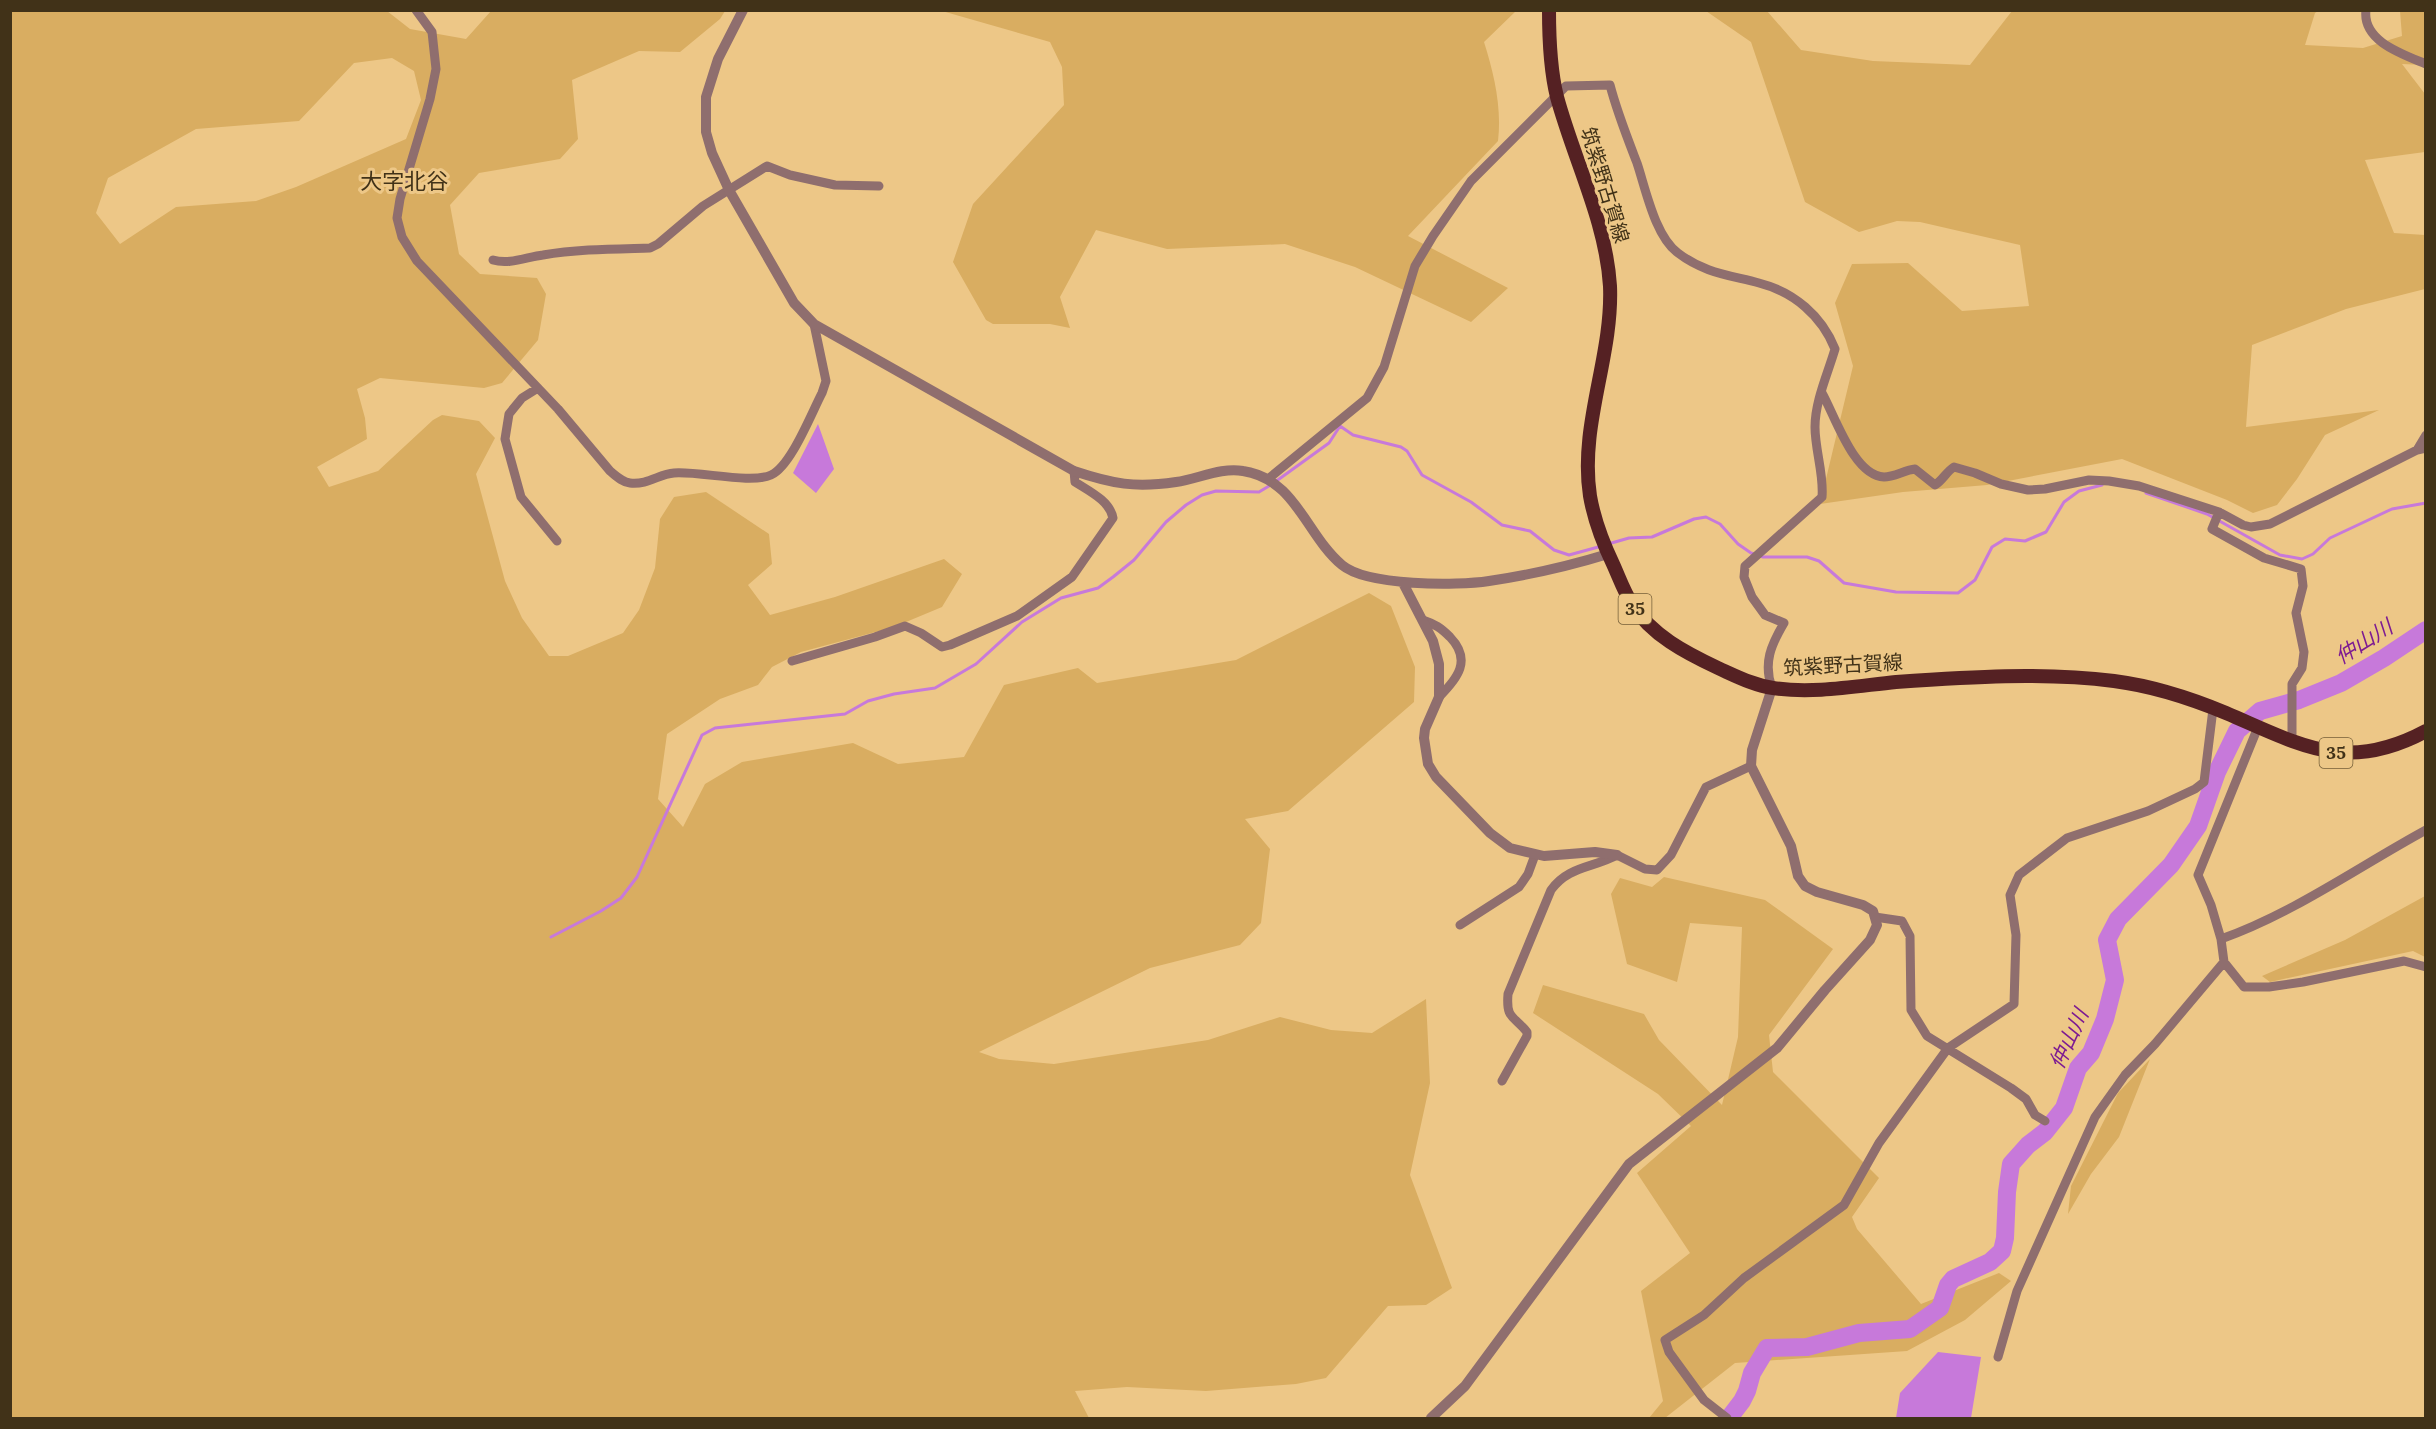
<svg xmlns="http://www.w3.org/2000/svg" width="2436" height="1429" viewBox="0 0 2436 1429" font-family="Lora,'Noto Sans JP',serif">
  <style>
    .green { fill: #d9ad61; fill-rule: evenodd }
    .water { fill: #c779da }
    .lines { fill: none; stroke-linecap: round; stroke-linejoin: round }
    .stream { stroke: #c779da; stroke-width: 3 }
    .river { stroke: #c779da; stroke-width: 18 }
    .minor { stroke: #8f6e6e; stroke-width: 9 }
    .tertiary { stroke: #8f6e6e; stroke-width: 10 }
    .primary { stroke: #552123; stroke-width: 14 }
    .labels { text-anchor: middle; stroke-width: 6; stroke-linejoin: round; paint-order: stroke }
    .shield { fill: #edc787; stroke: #755f39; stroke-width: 1.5 }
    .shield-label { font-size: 18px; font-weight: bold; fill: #413218 }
    .street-label { font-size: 20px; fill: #413218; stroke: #edc787 }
    .water-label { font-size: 21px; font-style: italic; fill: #7d1b92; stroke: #edc787 }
    .quarter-label { font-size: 22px; fill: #413218; stroke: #edc787 }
  </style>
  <rect width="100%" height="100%" fill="#edc787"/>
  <!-- green -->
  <path class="green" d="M 10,11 L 387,11 L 410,29 L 466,39 L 491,11 L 725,11 L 720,19 L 680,52 L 639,51 L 572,80 L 578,139 L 560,159 L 479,173 L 450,205 L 459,254 L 480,274 L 537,278 L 546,294 L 538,340 L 502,383 L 484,388 L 380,378 L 357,389 L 365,418 L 367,439 L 317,467 L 329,487 L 378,471 L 433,420 L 442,415 L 479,421 L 495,438 L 476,474 L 505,581 L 522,618 L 549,656 L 568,656 L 623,633 L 639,610 L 655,568 L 660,519 L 674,497 L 706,492 L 769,534 L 772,564 L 748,585 L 770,615 L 835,597 L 944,559 L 962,574 L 942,607 L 894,627 L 801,652 L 772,667 L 758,685 L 720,699 L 667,734 L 658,799 L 683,827 L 705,784 L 742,762 L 853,743 L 898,764 L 964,757 L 1004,685 L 1078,668 L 1097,683 L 1236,660 L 1369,593 L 1391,606 L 1415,667 L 1414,702 L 1288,811 L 1245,819 L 1270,849 L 1261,923 L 1240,945 L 1150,968 L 979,1052 L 999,1059 L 1054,1064 L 1208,1040 L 1280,1017 L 1331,1030 L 1372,1033 L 1426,999 L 1430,1083 L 1410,1175 L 1452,1288 L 1426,1305 L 1388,1306 L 1326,1378 L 1296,1384 L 1206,1391 L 1127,1387 L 1075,1391 L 1089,1418 L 11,1418 ZM 392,58 L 414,71 L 421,100 L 406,139 L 296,187 L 256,201 L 176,207 L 120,244 L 96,213 L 108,178 L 196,129 L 299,121 L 354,63 Z
    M 942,11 L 1516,11 L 1484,42 C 1494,74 1502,107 1498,141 L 1408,236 L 1508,288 L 1471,322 L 1355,267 L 1285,244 L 1167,249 L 1096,230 L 1060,297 L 1070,328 L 1050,324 L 993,324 L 986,320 L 953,262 L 973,204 L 1064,105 L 1062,67 L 1050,42 Z
    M 1706,11 L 1767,11 L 1801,50 L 1873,61 L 1970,65 L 2012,11 L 2318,11 L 2315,13 L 2305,45 L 2363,48 L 2402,36 L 2400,11 L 2425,11 L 2425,65 L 2402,64 L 2425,94 L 2425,152 L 2365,160 L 2394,233 L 2425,235 L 2425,289 L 2346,309 L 2252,345 L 2246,427 L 2379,410 L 2325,435 L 2297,479 L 2277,505 L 2253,513 L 2227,500 L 2122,459 L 1987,485 L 1903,492 L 1820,504 L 1853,366 L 1835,303 L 1852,264 L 1908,263 L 1962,311 L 2029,306 L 2020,245 L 1920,222 L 1897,221 L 1859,232 L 1805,202 L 1751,42 Z
    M 1664,877 L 1765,900 L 1833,949 L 1769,1035 L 1773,1072 L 1879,1178 L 1852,1217 L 1857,1229 L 1921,1304 L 1999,1273 L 2011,1281 L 1965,1320 L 1907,1351 L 1735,1363 L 1665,1418 L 1649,1418 L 1663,1401 L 1641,1291 L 1690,1253 L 1637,1173 L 1691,1126 L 1658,1094 L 1533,1013 L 1543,985 L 1644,1014 L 1659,1040 L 1722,1105 L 1738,1037 L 1742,927 L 1690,923 L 1677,982 L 1627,964 L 1611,894 L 1620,878 L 1652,887 Z
    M 2425,896 L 2425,957 L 2413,951 L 2270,982 L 2262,976 L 2345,940 Z
    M 2150,1059 L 2119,1137 L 2091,1174 L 2068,1214 L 2071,1186 L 2118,1093 Z"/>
  <!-- water -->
  <path class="water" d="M 818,424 L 834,469 L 816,493 L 793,473 Z
    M 1938,1352 L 1981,1357 L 1971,1418 L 1896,1418 L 1900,1393 Z"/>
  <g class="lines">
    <!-- stream -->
    <path class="stream" d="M 1275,482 L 1329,443 L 1340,426 L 1353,435 L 1401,447 L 1407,451 L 1422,475 L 1471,502 L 1502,525 L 1530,531 L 1554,550 L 1569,555 L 1602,546
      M 2146,493 L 2207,514 L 2280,555 L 2302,559 L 2313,554 L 2330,538 L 2392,509 L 2426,503
      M 1608,544 L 1629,538 L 1652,537 L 1694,519 L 1706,517 L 1720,524 L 1738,544 L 1751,553 L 1763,557 L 1807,557 L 1819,561 L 1844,583 L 1896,592 L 1958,593 L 1975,580 L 1992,547 L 2005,539 L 2025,541 L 2046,532 L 2064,502 L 2079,491 L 2102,485
      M 551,937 L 601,911 L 621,898 L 637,877 L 702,735 L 715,728 L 845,714 L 868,701 L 894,694 L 935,688 L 976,664 L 1022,622 L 1061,598 L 1098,588 L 1113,577 L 1134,560 L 1166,522 L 1186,505 L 1202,495 L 1216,491 L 1259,492 L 1269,486"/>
    <!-- river -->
    <path class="river" d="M 1729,1418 L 1742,1401 L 1747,1391 L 1752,1373 L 1767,1348 L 1807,1347 L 1859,1333 L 1910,1329 L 1940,1308 L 1948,1285 L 1953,1279 L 1990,1262 L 2002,1251 L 2005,1238 L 2007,1192 L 2011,1164 L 2028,1145 L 2045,1132 L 2064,1108 L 2078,1068 L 2091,1053 L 2105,1019 L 2115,980 L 2107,940 L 2118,919 L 2171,865 L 2198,826 L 2217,772 L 2237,731 L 2260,711 L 2299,700 L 2341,683 L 2384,658 L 2426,630"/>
    <!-- minor -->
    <path class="minor" d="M 416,10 L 432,32 L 436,69 L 430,99 L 400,199 L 397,218 L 402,237 L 417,261 L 558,409 L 610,471 C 616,476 622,482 630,483 C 648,485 659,474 674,473 C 699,471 751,484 771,475 C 791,466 811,414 822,393 L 826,381 L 814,324
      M 2366,10 C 2362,41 2402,54 2426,64
      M 493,260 C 509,265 527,257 543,255 C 578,249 615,249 650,248 L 658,244 L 703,206 L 767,166 L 790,175 L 835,185 L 879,186
      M 538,388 L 522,398 L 509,414 L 505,439 L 521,497 L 557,541
      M 1822,393 C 1835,416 1854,476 1884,477 C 1894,477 1905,470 1915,469 L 1935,485 C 1943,480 1946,472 1954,467 L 1975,473 L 2001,484 L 2028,490 L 2045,489 L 2089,480 L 2109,481 L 2139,486 L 2219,512 L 2243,525 L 2251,527 L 2270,524 L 2417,450 L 2426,448
      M 2417,450 L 2426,435
      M 1268,479 L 1367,398 L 1384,367 L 1415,266 L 1433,236 L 1471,181 L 1566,86 L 1610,85 C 1617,112 1627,137 1637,163 C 1646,190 1655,236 1678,253 C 1704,273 1729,275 1759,283 C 1794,292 1822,316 1835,349 C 1828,373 1815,401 1815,427 C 1815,450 1824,474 1822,497 L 1745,566 L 1744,577 L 1752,597 L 1765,615 L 1784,623 C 1771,645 1763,663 1772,688
      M 2219,512 L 2212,529 L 2264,558 L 2301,569 L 2303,586 L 2296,613 L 2304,652 L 2302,668 L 2292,684 L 2292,742
      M 1423,620 C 1435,624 1441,628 1450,637 C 1472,660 1458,678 1439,697
      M 792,661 L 875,637 L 905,626 L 921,633 L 942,647 L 950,645 L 1017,616 L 1072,577 L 1113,518 C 1110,501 1089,491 1075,482 L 1074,471
      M 2258,727 L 2198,875 L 2211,905 L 2221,939 L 2224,962 L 2244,987 L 2269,987 L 2303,982 L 2404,961 L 2426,967
      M 1875,917 L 1902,921 L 1910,936 L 1911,1010 L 1927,1036 L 2011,1088 L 2026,1099 L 2035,1115 L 2045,1121
      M 1460,925 L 1519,887 L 1528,874 L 1535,855
      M 2221,939 C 2294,913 2358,867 2426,830
      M 1502,1081 L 1527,1036 L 1527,1032 C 1513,1015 1506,1019 1508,994 L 1551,890 C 1568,866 1593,868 1617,855 L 1645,869 L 1657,870 L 1671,855 L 1706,787 L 1751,766
      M 1998,1357 L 2017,1291 L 2095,1117 L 2125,1075 L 2155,1044 L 2224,962
      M 1727,1418 L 1704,1400 L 1669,1352 L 1665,1340 L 1704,1315 L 1744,1278 L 1844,1205 L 1879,1143 L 1948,1048 L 2014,1004 L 2016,935 L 2010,895 L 2019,875 L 2067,838 L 2148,811 L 2195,789 L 2204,782 L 2213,709"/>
    <!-- tertiary -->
    <path class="tertiary" d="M 743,10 L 718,59 L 706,97 L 706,132 L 712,153 L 729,190 L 794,303 L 814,324 L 1074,471 C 1113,484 1135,488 1176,482 C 1198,479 1221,467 1243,471 C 1296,479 1306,535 1342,565 C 1367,586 1457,586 1489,581 C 1529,575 1569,566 1608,554
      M 1403,583 L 1433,641 L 1439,664 L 1439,697 L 1425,729 L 1424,738 L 1428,764 L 1436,777 L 1490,833 L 1510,848 L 1544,856 L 1595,852 L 1617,855
      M 1431,1418 L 1465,1386 L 1629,1164 L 1777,1048 L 1825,990 L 1870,940 L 1877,925 L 1873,911 L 1863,905 L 1817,892 L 1805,886 L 1798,876 L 1791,846 L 1751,766 L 1752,750 L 1772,688"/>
    <!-- primary -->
    <path class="primary" d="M 1549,10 C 1549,39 1550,69 1557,97 C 1574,160 1606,221 1610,286 C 1613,357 1579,425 1590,496 C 1594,519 1603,543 1613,564 C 1619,577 1624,592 1632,604 C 1651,635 1686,653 1718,668 C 1736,676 1753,685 1773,688 C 1813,694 1856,686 1896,682 C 1969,677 2042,672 2114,681 C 2153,686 2190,698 2226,713 C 2301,745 2346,774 2426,731"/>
  </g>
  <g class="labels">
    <!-- shield labels -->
    <g class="shield">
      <rect x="1618.5" y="594" width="33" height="30" rx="4.5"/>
      <rect x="2319.5" y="738" width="33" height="30" rx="4.5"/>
    </g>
    <g class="shield-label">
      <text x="1635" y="615">35</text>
      <text x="2336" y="759">35</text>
    </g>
    <!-- street labels -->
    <g class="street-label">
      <text transform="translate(1605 185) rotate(73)" y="7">筑紫野古賀線</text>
      <text transform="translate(1843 665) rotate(-3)" y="7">筑紫野古賀線</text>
    </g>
    <!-- water labels -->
    <g class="water-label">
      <text transform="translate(2364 642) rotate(-32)" y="7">仲山川</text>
      <text transform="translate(2069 1039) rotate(-65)" y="7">仲山川</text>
    </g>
    <!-- quarter labels -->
    <g class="quarter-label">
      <text x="404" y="189">大字北谷</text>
    </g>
  </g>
  <!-- border -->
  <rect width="2436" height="1429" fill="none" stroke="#413218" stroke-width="24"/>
</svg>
